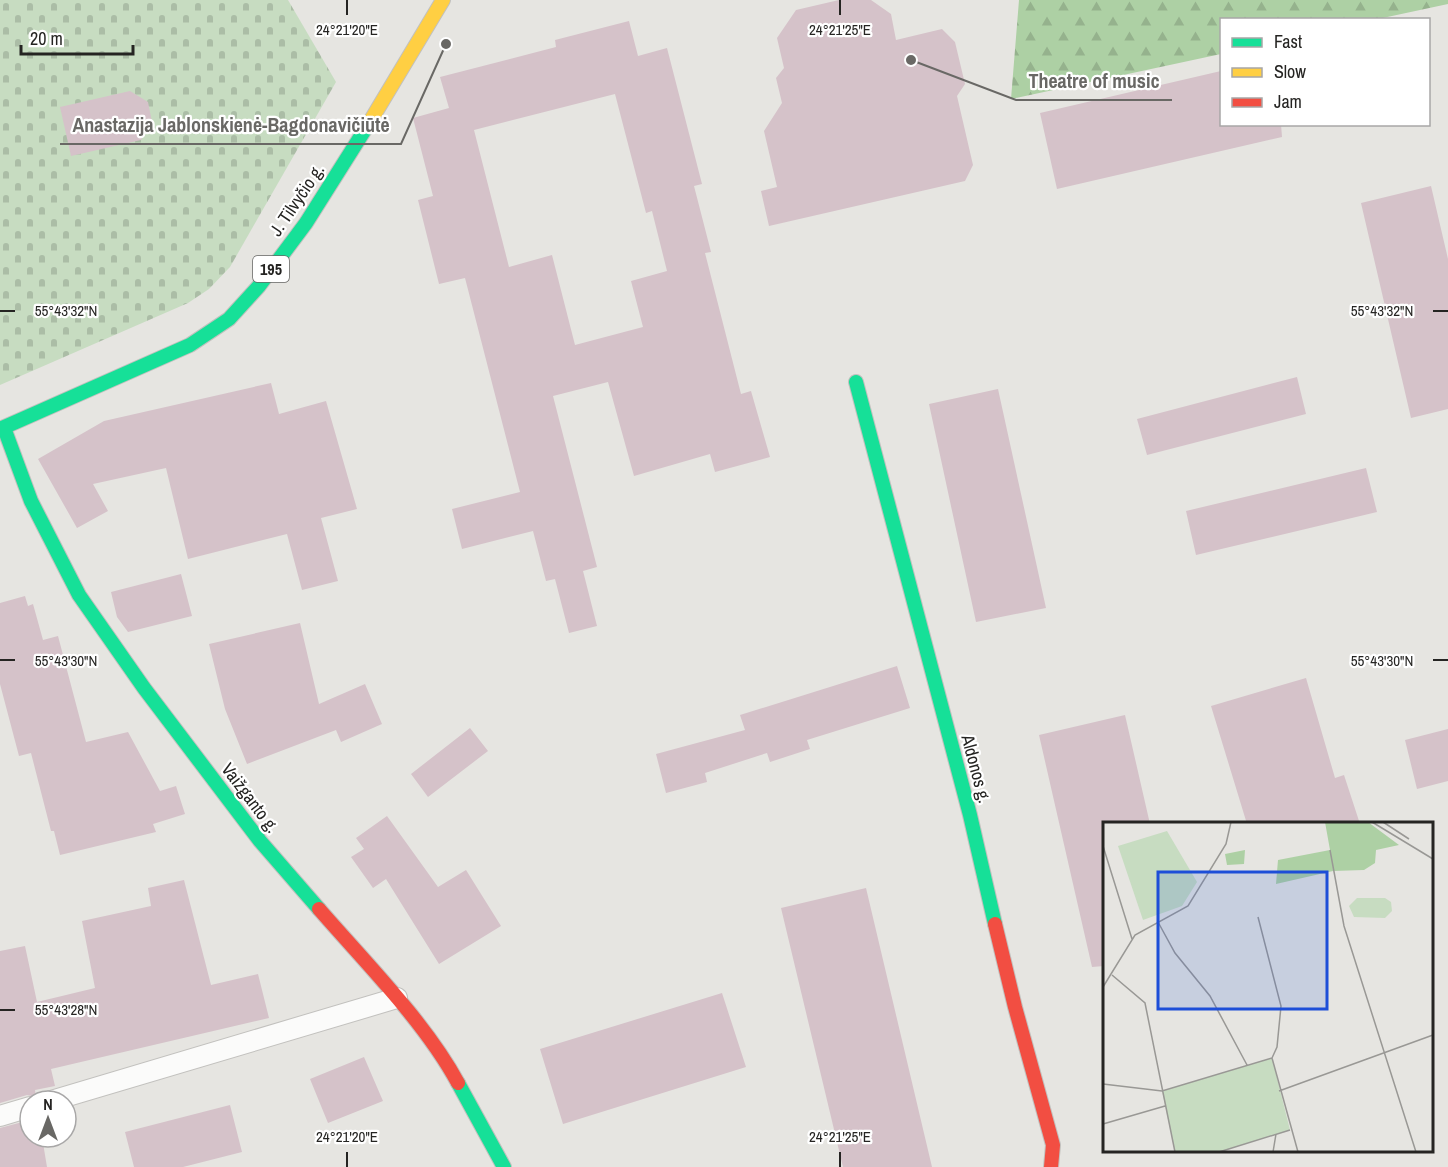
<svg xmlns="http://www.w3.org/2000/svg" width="1448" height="1167" viewBox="0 0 1448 1167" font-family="'Archivo Narrow',sans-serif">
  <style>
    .forest { fill: url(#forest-firs) }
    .cemetery { fill: url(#cemetery-stones) }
    .building { fill: #d5c2c9; fill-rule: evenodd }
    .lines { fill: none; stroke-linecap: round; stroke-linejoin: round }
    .lane-casing { stroke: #c2c1be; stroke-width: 22 }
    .fast-casing { stroke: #c2c1be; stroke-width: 16 }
    .slow-casing { stroke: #c2c1be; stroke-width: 16 }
    .jam-casing { stroke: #c2c1be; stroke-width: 16 }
    .lane { stroke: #fbfbfa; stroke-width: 20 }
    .fast { stroke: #16e098; stroke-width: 14 }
    .slow { stroke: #ffcf43; stroke-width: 14 }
    .jam { stroke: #f24e42; stroke-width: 14 }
    .ticks { fill: none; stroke: #252422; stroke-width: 2 }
    .labels { text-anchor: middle; stroke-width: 4.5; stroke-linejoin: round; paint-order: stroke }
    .shield { fill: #fff; stroke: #666664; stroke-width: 1.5 }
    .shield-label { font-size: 16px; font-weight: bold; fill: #252422 }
    .street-label { font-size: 18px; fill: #252422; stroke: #fff }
    .inset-road { fill: none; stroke: #999895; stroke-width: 1.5 }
    .view { fill: #1d4ed8; fill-opacity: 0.15; stroke: #1d4ed8; stroke-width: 3 }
    .inset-edge { fill: none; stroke: #252422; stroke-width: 3 }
    .ticks-label { font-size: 15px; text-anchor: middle; fill: #252422; stroke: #fff; stroke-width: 4.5; stroke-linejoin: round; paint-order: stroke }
    .leader { fill: none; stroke: #696865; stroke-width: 2 }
    .callout-dot { fill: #696865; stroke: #fff; stroke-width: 2 }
    .callout-label { font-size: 20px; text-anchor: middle; font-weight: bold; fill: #696865; stroke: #fff; stroke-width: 4.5; stroke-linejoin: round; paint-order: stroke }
  </style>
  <defs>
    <pattern id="forest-firs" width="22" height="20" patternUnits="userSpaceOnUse" patternTransform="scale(1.5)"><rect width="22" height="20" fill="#add0a4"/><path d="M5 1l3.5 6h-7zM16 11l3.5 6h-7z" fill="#95b28d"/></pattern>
    <pattern id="cemetery-stones" width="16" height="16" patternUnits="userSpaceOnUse" patternTransform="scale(1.5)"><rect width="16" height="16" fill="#c7dcc1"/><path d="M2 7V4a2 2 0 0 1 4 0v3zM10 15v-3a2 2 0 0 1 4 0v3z" fill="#abbda6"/></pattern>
  </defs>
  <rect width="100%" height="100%" fill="#e6e5e1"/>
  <!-- forest -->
  <path class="forest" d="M 1019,0 L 1448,0 L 1448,4 L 1378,19 L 1222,20 L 1221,54 L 1011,99 Z"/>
  <!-- cemetery -->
  <path class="cemetery" d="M 0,0 L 288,0 L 336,82 L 230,267 L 209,289 L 188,303 L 0,385 Z"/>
  <!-- building -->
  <path class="building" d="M 839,0 L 871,0 L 891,14 L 896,40 L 942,29 L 955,42 L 965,84 L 957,96 L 973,165 L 965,181 L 769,226 L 761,191 L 777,187 L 764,131 L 782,103 L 776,78 L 784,68 L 777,38 L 796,10 Z
    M 629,21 L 638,56 L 667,48 L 702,184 L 694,186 L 711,252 L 705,253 L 741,394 L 751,391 L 770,457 L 715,472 L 710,454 L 634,476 L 608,382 L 553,396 L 597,567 L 583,571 L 597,626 L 569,633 L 555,579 L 546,581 L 533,531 L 462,549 L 452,509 L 520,492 L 465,278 L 439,284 L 418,200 L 433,196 L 413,118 L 449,108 L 440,77 L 556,47 L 555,40 ZM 615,94 L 646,213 L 652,211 L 667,271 L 631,281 L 643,327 L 575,345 L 552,255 L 509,267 L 474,130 Z
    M 1221,71 L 1221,124 L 1281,124 L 1282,137 L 1057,189 L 1040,113 Z
    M 130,91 L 148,102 L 152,122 L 141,140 L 71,156 L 60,107 Z
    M 1431,186 L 1448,259 L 1448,409 L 1411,418 L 1361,203 Z
    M 1297,377 L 1306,414 L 1147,455 L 1137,419 Z
    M 271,383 L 279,414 L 326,401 L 357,509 L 321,518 L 338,581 L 302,590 L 287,534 L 188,559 L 166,468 L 93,484 L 108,511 L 77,528 L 38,459 L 104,421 Z
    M 998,389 L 1046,608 L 976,622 L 929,404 Z
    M 1366,468 L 1377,512 L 1196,555 L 1186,511 Z
    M 181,574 L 192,616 L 128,632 L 117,617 L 111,592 Z
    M 25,596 L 28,606 L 33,604 L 43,640 L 58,636 L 86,742 L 128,732 L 160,791 L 176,786 L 185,814 L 153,824 L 156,832 L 60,855 L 54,831 L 51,831 L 31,753 L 19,756 L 0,684 L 0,603 Z
    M 300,623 L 319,704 L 365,684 L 382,724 L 341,742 L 336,730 L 247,764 L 225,709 L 209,644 Z
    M 897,666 L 910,708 L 807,740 L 810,749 L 770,762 L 767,753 L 705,773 L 707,782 L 666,793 L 656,754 L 745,730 L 740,715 Z
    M 1306,678 L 1335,778 L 1344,775 L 1360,824 L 1247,824 L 1211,706 Z
    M 1125,715 L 1150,824 L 1104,824 L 1104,966 L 1092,967 L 1039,735 Z
    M 470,728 L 488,751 L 428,797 L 411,774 Z
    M 1448,729 L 1448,781 L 1417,789 L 1405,740 Z
    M 387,816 L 438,887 L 466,870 L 501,926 L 439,964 L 386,879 L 373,888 L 351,857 L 364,849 L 356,838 Z
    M 184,880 L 211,985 L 258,974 L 269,1018 L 51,1069 L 55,1086 L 35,1090 L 36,1097 L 27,1095 L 0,1103 L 0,951 L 25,946 L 37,1002 L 95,988 L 82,921 L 151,906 L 148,888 Z
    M 866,888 L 932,1167 L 843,1167 L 781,908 Z
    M 722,993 L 746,1067 L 563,1124 L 540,1049 Z
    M 364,1057 L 383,1101 L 328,1123 L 310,1079 Z
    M 230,1105 L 242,1152 L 183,1167 L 134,1167 L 125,1132 Z
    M 30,1120 L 30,1137 L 42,1137 L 47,1167 L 0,1167 L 0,1128 Z"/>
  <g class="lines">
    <defs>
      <path id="lane" d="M 51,1101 L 397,998
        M 0,1116 L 30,1107"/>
      <path id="fast" d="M 856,382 L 970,815 L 995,924
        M 4,428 L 31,501 L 79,595 L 144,688 L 260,841 L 319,909
        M 0,429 L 190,345 L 229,319 L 259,286 L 306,223 L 371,120
        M 458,1083 L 504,1167"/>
      <path id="slow" d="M 371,120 L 443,0"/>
      <path id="jam" d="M 319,909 C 365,962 425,1022 458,1083
        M 995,924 L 1015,1007 L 1053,1145 L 1051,1167"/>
    </defs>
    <!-- lane casing -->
    <use href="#lane" class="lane-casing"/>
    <!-- fast casing -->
    <use href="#fast" class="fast-casing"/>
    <!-- slow casing -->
    <use href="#slow" class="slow-casing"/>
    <!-- jam casing -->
    <use href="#jam" class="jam-casing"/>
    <!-- lane -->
    <use href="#lane" class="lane"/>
    <!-- fast -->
    <use href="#fast" class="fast"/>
    <!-- slow -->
    <use href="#slow" class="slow"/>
    <!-- jam -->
    <use href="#jam" class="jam"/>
  </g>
  <!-- ticks -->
  <path class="ticks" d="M 347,0 L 347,15M 840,0 L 840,15M 0,311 L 15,311M 1433,311 L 1448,311M 0,660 L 15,660M 1433,660 L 1448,660M 0,1010 L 15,1010M 347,1152 L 347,1167M 840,1152 L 840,1167"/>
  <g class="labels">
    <!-- shield labels -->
    <rect class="shield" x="253" y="256" width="36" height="26" rx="4.5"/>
    <g class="shield-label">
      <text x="271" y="275">195</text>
    </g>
    <!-- street labels -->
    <g class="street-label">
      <text transform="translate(297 200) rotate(-56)" y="6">J. Tilvyčio g.</text>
      <text transform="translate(976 769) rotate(75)" y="6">Aldonos g.</text>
      <text transform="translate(250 798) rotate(53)" y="6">Vaižganto g.</text>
    </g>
  </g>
  <!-- overview -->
  <g transform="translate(1103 822)">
    <rect width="330" height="330" fill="#e6e5e1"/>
    <path d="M 169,236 L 187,308 L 116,330 L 72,330 L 59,269 Z" fill="#c7dcc1"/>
    <path d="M 222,0 L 265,0 L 296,23 L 273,28 L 272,41 L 261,48 L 230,49 L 173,62 L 175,38 L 227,28 ZM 142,28 L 141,42 L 124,43 L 122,32 Z" fill="#add0a4"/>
    <path d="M 64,9 L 94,60 L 79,84 L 40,98 L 15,24 Z" fill="#c7dcc1"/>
    <path d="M 254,76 L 282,76 L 288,80 L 289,89 L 282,96 L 251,95 L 246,84 Z" fill="#c7dcc1"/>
    <path class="inset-road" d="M 269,0 L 330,37M 280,0 L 306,17M 0,24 L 29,117M 227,28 L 241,104 L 313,330M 155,95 L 178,184 L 174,225 L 169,236M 55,100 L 72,131 L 107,174 L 144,243M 9,153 L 42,181 L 72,330M 0,165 L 32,113 L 85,84 L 123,22 L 128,0M 169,236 L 195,330M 0,262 L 59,269 L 169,236M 176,269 L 330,213M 0,302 L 62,284M 116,330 L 187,308M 170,330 L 173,312"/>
    <path class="view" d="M 55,50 L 224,50 L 224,187 L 55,187 Z"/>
    <rect width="330" height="330" class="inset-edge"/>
  </g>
  <g class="ticks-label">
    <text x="347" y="35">24°21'20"E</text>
    <text x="840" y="35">24°21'25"E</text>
    <text x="66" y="316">55°43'32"N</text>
    <text x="1382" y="316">55°43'32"N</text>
    <text x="66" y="666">55°43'30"N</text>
    <text x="1382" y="666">55°43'30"N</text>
    <text x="66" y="1015">55°43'28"N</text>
    <text x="347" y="1142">24°21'20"E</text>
    <text x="840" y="1142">24°21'25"E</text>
  </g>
  <!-- callouts -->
  <path class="leader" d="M911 60L1016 100H1172M446 44L401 144H60"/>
  <g class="callout-dot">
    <circle cx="911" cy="60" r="6"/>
    <circle cx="446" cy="44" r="6"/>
  </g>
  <g class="callout-label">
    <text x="1094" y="88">Theatre of music</text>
    <text x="231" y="132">Anastazija Jablonskienė-Bagdonavičiūtė</text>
  </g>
  <!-- legend -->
  <rect x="1220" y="18" width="210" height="108" fill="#ffffff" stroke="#a8a7a7" stroke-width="1.5"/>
  <rect x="1232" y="38" width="30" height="9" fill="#16e098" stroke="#a8a7a7" stroke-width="1.5"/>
  <text x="1274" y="48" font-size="18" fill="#252422">Fast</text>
  <rect x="1232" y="68" width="30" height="9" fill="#ffcf43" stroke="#a8a7a7" stroke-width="1.5"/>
  <text x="1274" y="78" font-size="18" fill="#252422">Slow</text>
  <rect x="1232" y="98" width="30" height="9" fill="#f24e42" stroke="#a8a7a7" stroke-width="1.5"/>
  <text x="1274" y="108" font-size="18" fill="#252422">Jam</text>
  <!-- north arrow -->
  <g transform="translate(48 1119)"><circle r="28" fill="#ffffff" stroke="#a8a7a7" stroke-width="1.5"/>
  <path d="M0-4.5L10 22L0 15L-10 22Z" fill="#696865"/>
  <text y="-9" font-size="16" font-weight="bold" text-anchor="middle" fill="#252422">N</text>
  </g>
  <!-- scale -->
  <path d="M21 45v9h112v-9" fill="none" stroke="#252422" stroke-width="3"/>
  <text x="30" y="45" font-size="18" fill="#252422" stroke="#ffffff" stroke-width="4.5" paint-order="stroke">20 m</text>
</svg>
